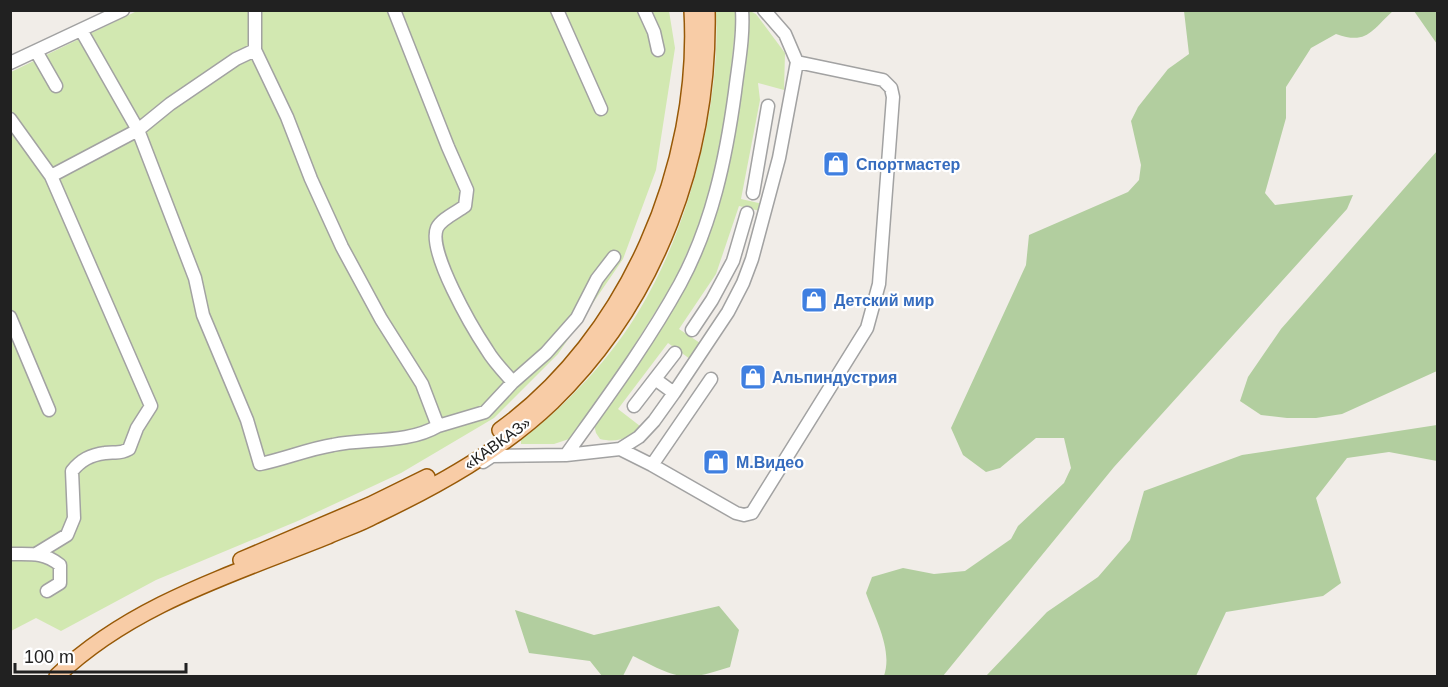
<svg xmlns="http://www.w3.org/2000/svg" width="1448" height="687" viewBox="0 0 1448 687" font-family="Helvetica,sans-serif">
  <style>
    .grass { fill: #d2e8b1 }
    .forest { fill: #b2ce9f }
    .lines { fill: none; stroke-linecap: round; stroke-linejoin: round }
    .minor-casing { stroke: #a2a2a2; stroke-width: 15 }
    .major-casing { stroke: #975907; stroke-width: 18 }
    .minor { stroke: #fff; stroke-width: 12 }
    .major { stroke: #f8cca6; stroke-width: 15 }
    .labels { text-anchor: middle; stroke-width: 4.5; stroke-linejoin: round; paint-order: stroke }
    .shop-label { font-size: 16px; font-weight: bold; fill: #366cbe; stroke: #fff; text-anchor: start }
    .street-label { font-size: 16px; fill: #212121; stroke: #fff }
  </style>
  <rect width="100%" height="100%" fill="#f1ede8"/>
  <!-- grass -->
  <path class="grass" d="M 137,11 L 669,11 L 675,48 L 656,170 L 623,259 L 558,354 L 494,418 L 401,473 L 300,520 L 156,580 L 61,631 L 36,618 L 11,631 L 11,72 Z
    M 716,11 L 737,11 L 726,117 L 714,178 L 700,223 L 674,282 L 609,386 L 569,439 L 554,444 L 521,444 L 521,440 C 564,408 613,356 640,309 C 689,228 721,105 716,11 Z
    M 748,12 L 752,12 L 756,14 L 785,53 L 784,90 L 758,83 L 760,100 L 741,199 L 763,204 L 760,211 L 739,206 L 716,274 L 679,329 L 700,343 L 690,359 L 668,343 L 618,409 L 640,426 C 629,439 617,443 600,439 L 596,433 L 594,425 L 709,225 Z"/>
  <!-- forest -->
  <path class="forest" d="M 1184,11 L 1393,11 C 1371,31 1367,45 1336,34 L 1311,48 L 1286,87 L 1286,118 L 1265,193 L 1275,205 L 1353,195 L 1347,209 L 1114,467 L 943,676 L 884,676 C 893,649 875,619 866,593 L 872,577 L 903,568 L 934,574 L 965,571 L 1011,539 L 1018,526 L 1064,483 L 1071,468 L 1064,438 L 1036,438 L 1000,468 L 986,472 L 963,455 L 951,428 L 1026,265 L 1029,235 L 1128,192 L 1139,180 L 1141,165 L 1131,121 L 1138,107 L 1168,69 L 1189,54 Z
    M 1414,11 L 1437,11 L 1437,44 Z
    M 1437,151 L 1437,371 L 1342,414 L 1316,418 L 1287,418 L 1261,415 L 1240,401 L 1248,377 L 1281,329 Z
    M 1437,425 L 1437,461 L 1389,452 L 1347,458 L 1316,498 L 1341,583 L 1323,596 L 1226,612 L 1196,676 L 986,676 L 1047,612 L 1098,577 L 1130,540 L 1144,491 L 1242,455 Z
    M 719,606 L 739,630 L 730,667 C 719,670 708,674 697,676 C 675,680 652,665 633,656 L 623,676 L 602,676 L 590,661 L 529,653 L 515,610 L 594,635 Z"/>
  <g class="lines">
    <defs>
      <path id="minor" d="M 255,10 L 255,50 L 287,117 L 311,179 L 342,247 L 381,319 L 422,384 L 438,426 L 485,412 L 513,382
        M 394,10 L 448,147 L 467,190 L 465,206 C 457,212 441,219 437,228 C 427,251 473,329 487,350 C 494,362 504,372 513,382 L 546,353 L 577,318 L 597,279 L 614,257
        M 557,10 L 601,109
        M 644,10 L 654,32 L 658,50
        M 81,30 L 138,130 L 195,278 L 203,315 L 247,420 L 260,464 C 285,459 308,449 333,445 C 367,438 407,444 438,426
        M 36,51 L 56,86
        M 10,63 L 123,10
        M 10,119 L 51,176 L 151,406 L 137,428 L 129,449 C 118,455 116,451 105,453 C 90,455 81,460 72,471 L 74,518 L 67,535 L 36,554
        M 51,176 L 138,130 L 170,104 L 236,59 L 255,50
        M 753,193 L 768,106
        M 10,317 L 49,410
        M 692,330 L 712,300 L 733,261 L 747,213
        M 655,379 L 674,393
        M 634,406 L 675,353
        M 620,449 L 652,465 L 711,379
        M 566,455 L 620,449 L 639,437 L 654,421 L 674,393 L 728,312 L 743,283 L 752,259 L 779,158 L 797,62 L 785,34 L 764,10
        M 483,462 L 492,456 L 566,455 C 606,399 647,344 680,284 C 712,225 726,158 735,92 C 738,66 744,37 742,10
        M 652,465 L 736,513 L 744,515 L 752,513 L 867,328 L 879,284 L 893,97 L 891,88 L 883,80 L 797,62
        M 10,554 C 31,554 44,552 60,565 L 60,583 L 47,591"/>
      <path id="major" d="M 500,430 C 628,338 701,165 692,10
        M 241,560 L 370,505 L 427,477
        M 57,676 C 132,604 234,574 328,536 C 343,529 360,524 374,516 C 437,486 502,450 552,402 C 657,300 710,156 707,10"/>
    </defs>
    <!-- minor casing -->
    <use href="#minor" class="minor-casing"/>
    <!-- major casing -->
    <use href="#major" class="major-casing"/>
    <!-- minor -->
    <use href="#minor" class="minor"/>
    <!-- major -->
    <use href="#major" class="major"/>
  </g>
  <!-- icons -->
  <defs>
    <symbol id="shop-square" viewBox="-11 -11 22 22"><rect x="-9" y="-9" width="18" height="18" rx="4" fill="#3f7fe0" stroke="#fff"/><path d="M-5-2.5h2.3a2.7 3.5 0 0 1 5.4 0H5L5.5 6h-11ZM-1.5-2.5h3a1.5 2.3 0 0 0-3 0Z" fill="#fff"/></symbol>
  </defs>
  <g fill-rule="evenodd">
    <use href="#shop-square" x="821" y="149" width="30" height="30"/>
    <use href="#shop-square" x="799" y="285" width="30" height="30"/>
    <use href="#shop-square" x="738" y="362" width="30" height="30"/>
    <use href="#shop-square" x="701" y="447" width="30" height="30"/>
  </g>
  <g class="labels">
    <!-- shop labels -->
    <g class="shop-label">
      <text x="856" y="170">Спортмастер</text>
      <text x="834" y="306">Детский мир</text>
      <text x="772" y="383">Альпиндустрия</text>
      <text x="736" y="468">М.Видео</text>
    </g>
    <!-- street labels -->
    <g class="street-label">
      <text transform="translate(497 443) rotate(-36)" y="6">«КАВКАЗ»</text>
    </g>
  </g>
  <!-- border -->
  <rect width="1448" height="687" fill="none" stroke="#212121" stroke-width="24"/>
  <!-- scale -->
  <path d="M15 663v9h171v-9" fill="none" stroke="#212121" stroke-width="3"/>
  <text x="24" y="663" font-size="18" fill="#212121" stroke="#ffffff" stroke-width="4.5" paint-order="stroke">100 m</text>
</svg>
